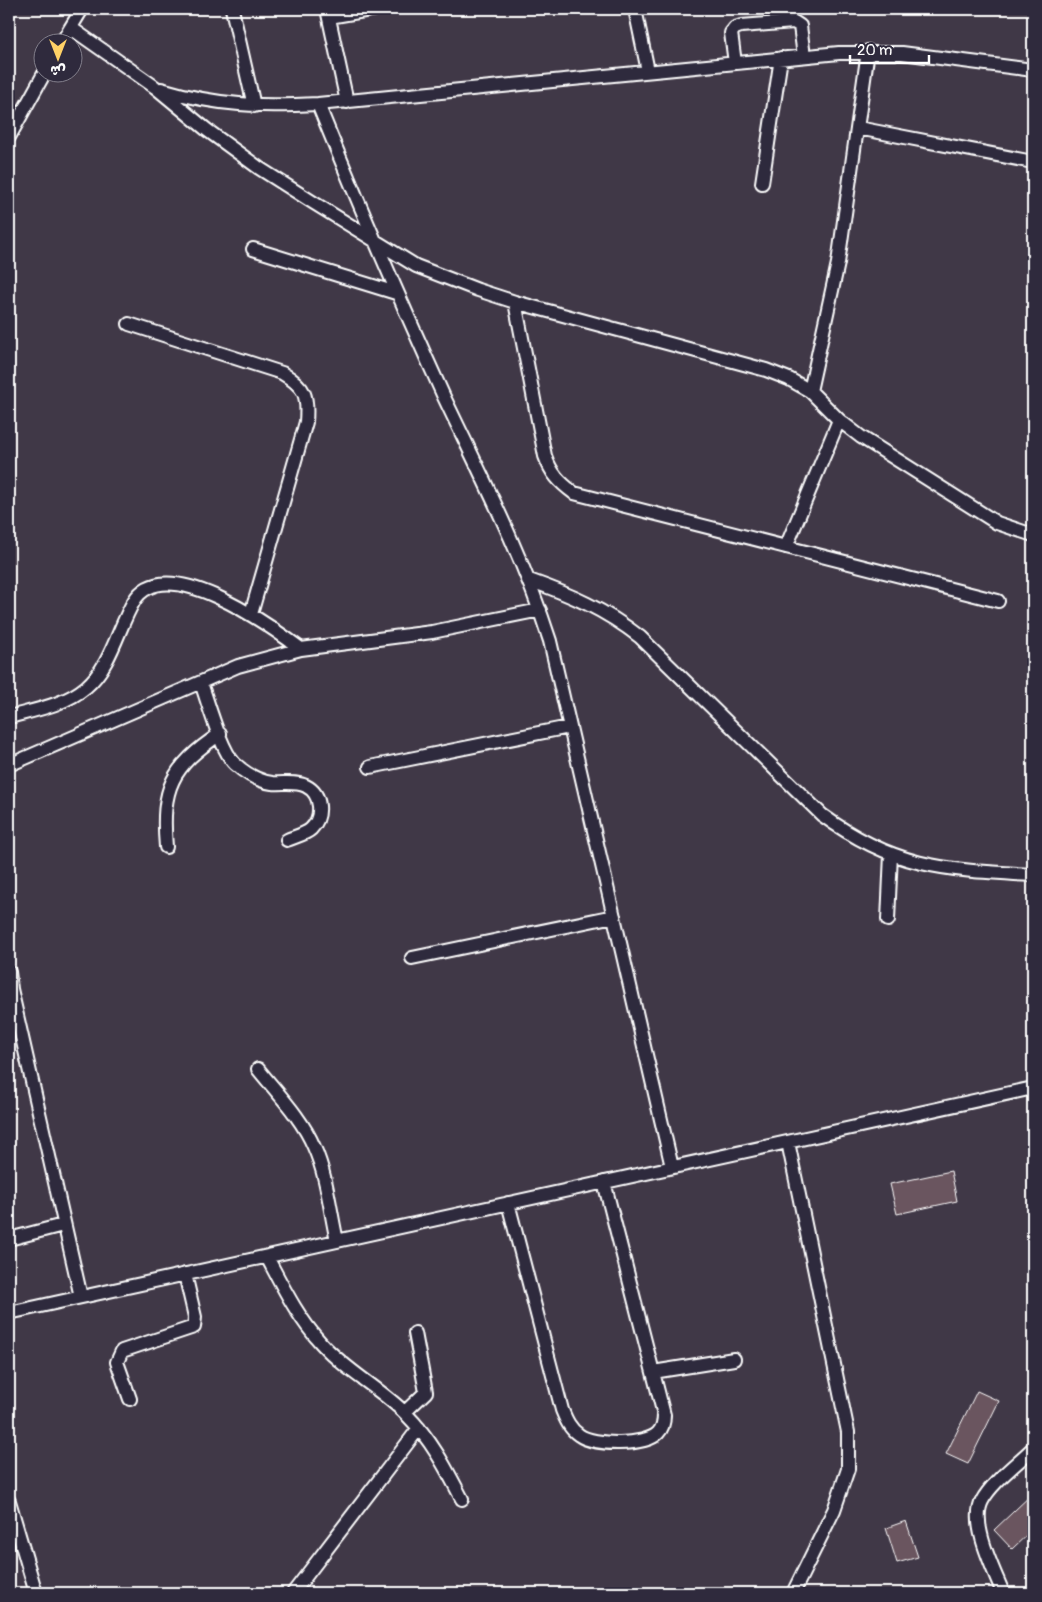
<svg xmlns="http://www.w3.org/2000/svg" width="1042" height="1602" viewBox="0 0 1042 1602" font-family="Pangolin,'Playpen Sans Arabic',sans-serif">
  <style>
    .built { fill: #413747; fill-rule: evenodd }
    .building { fill: #6b545e; stroke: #fff }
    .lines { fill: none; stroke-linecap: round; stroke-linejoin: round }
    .lane-casing { stroke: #fff; stroke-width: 16 }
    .lane { stroke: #2f2a3d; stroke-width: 12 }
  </style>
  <rect width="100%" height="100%" fill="#2f2a3d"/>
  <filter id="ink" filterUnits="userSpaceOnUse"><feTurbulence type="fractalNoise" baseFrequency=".02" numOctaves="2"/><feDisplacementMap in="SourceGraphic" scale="10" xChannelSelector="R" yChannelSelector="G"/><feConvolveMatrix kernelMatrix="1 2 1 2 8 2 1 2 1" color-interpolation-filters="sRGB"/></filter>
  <g filter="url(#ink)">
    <!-- built -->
    <path class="built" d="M 9,9 L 1033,9 L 1033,1593 L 9,1593 ZM 42,42 L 72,42 L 72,72 L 42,72 Z"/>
    <!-- building -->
    <path class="building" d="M 951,1171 L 957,1201 L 897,1214 L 890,1184 Z
      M 977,1391 L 999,1401 L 968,1464 L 946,1454 Z
      M 1033,1493 L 1033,1529 L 1012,1549 L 994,1530 Z
      M 906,1521 L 918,1557 L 897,1563 L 886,1528 Z"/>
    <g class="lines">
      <defs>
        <path id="lane" d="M 232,9 L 254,106
          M 327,9 L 347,102
          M 635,9 L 648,71
          M 329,17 L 376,9
          M 71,28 L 155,87 L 207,130 L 259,168 L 314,203 L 416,266 L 478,290 L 515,302 L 766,370 L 789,379 L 810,391 L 839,420 L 861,437 L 997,523 L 1033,535
          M 62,42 L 82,9
          M 735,63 L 731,33 L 735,28 L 741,26 L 794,22 L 800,26 L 804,56
          M 161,89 C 218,106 260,107 318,104 L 839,53 L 902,53 L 1033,70
          M 318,104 C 358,203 400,300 444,397 C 482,477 523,556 550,641 L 672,1167
          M 858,128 L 1033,162
          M 9,137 L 45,72
          M 762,183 L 781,58
          M 253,249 L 396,293
          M 515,302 L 545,456 C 551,473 559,482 574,493 L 998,601
          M 129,324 L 282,373 C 306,387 308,396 306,422 L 251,614
          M 810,391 L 838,263 L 868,51
          M 786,547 L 839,420
          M 529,580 C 571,595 604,609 640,637 L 822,815 C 896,869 946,870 1033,875
          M 201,683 C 208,702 221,751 235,764 C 245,773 258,781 272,783 C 283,784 296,781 306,786 C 322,794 323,817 311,829 C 306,834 294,837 287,840
          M 9,717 C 35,710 65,705 86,687 C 111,666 118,628 134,601 C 165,550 269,625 301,649
          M 9,765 L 238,666 L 301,649 L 432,632 L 540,610
          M 370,767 L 569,727
          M 166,847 C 161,788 171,767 220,734
          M 888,920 L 891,854
          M 412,958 L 614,916
          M 9,972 L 11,989 L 81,1297
          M 258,1069 C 277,1093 302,1118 314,1147 C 327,1176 330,1210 337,1241
          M 788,1142 L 848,1432 L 848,1469 L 834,1510 L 793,1593
          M 508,1203 L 562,1410 C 566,1420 570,1429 579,1435 C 594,1446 645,1446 658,1433 C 663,1428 664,1422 664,1415 L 604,1182
          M 9,1239 L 63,1225
          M 267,1257 C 283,1287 298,1318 321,1343 C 346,1371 380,1388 406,1414 C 431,1439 446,1468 462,1499
          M 9,1313 L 1033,1088
          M 653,1372 L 734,1359
          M 130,1399 L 117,1362 L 122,1351 L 194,1327 L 195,1317 L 185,1274
          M 405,1412 L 426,1392 L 415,1333
          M 9,1501 L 36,1593
          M 293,1593 L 419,1428
          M 1003,1593 C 994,1570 970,1524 982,1501 C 991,1483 1018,1463 1033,1448"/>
      </defs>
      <!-- lane casing -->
      <use href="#lane" class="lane-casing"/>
      <!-- lane -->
      <use href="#lane" class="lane"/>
    </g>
  </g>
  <!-- margin -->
  <rect width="1042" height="1602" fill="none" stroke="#2f2a3d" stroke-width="30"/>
  <rect x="15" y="15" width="1012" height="1572" fill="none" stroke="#fff" stroke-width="2" filter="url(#ink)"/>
  <!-- north arrow -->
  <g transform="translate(58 58) rotate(180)"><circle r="24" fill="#2f2a3d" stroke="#827f8b"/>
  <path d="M0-4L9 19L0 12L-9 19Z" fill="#ffd166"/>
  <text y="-8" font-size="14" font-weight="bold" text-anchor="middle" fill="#ffffff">ش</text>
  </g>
  <!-- scale -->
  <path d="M850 55v8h79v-8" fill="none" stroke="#ffffff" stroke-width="2.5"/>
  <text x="857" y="55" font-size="15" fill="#ffffff" stroke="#2f2a3d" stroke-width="4" paint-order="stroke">20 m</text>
</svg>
